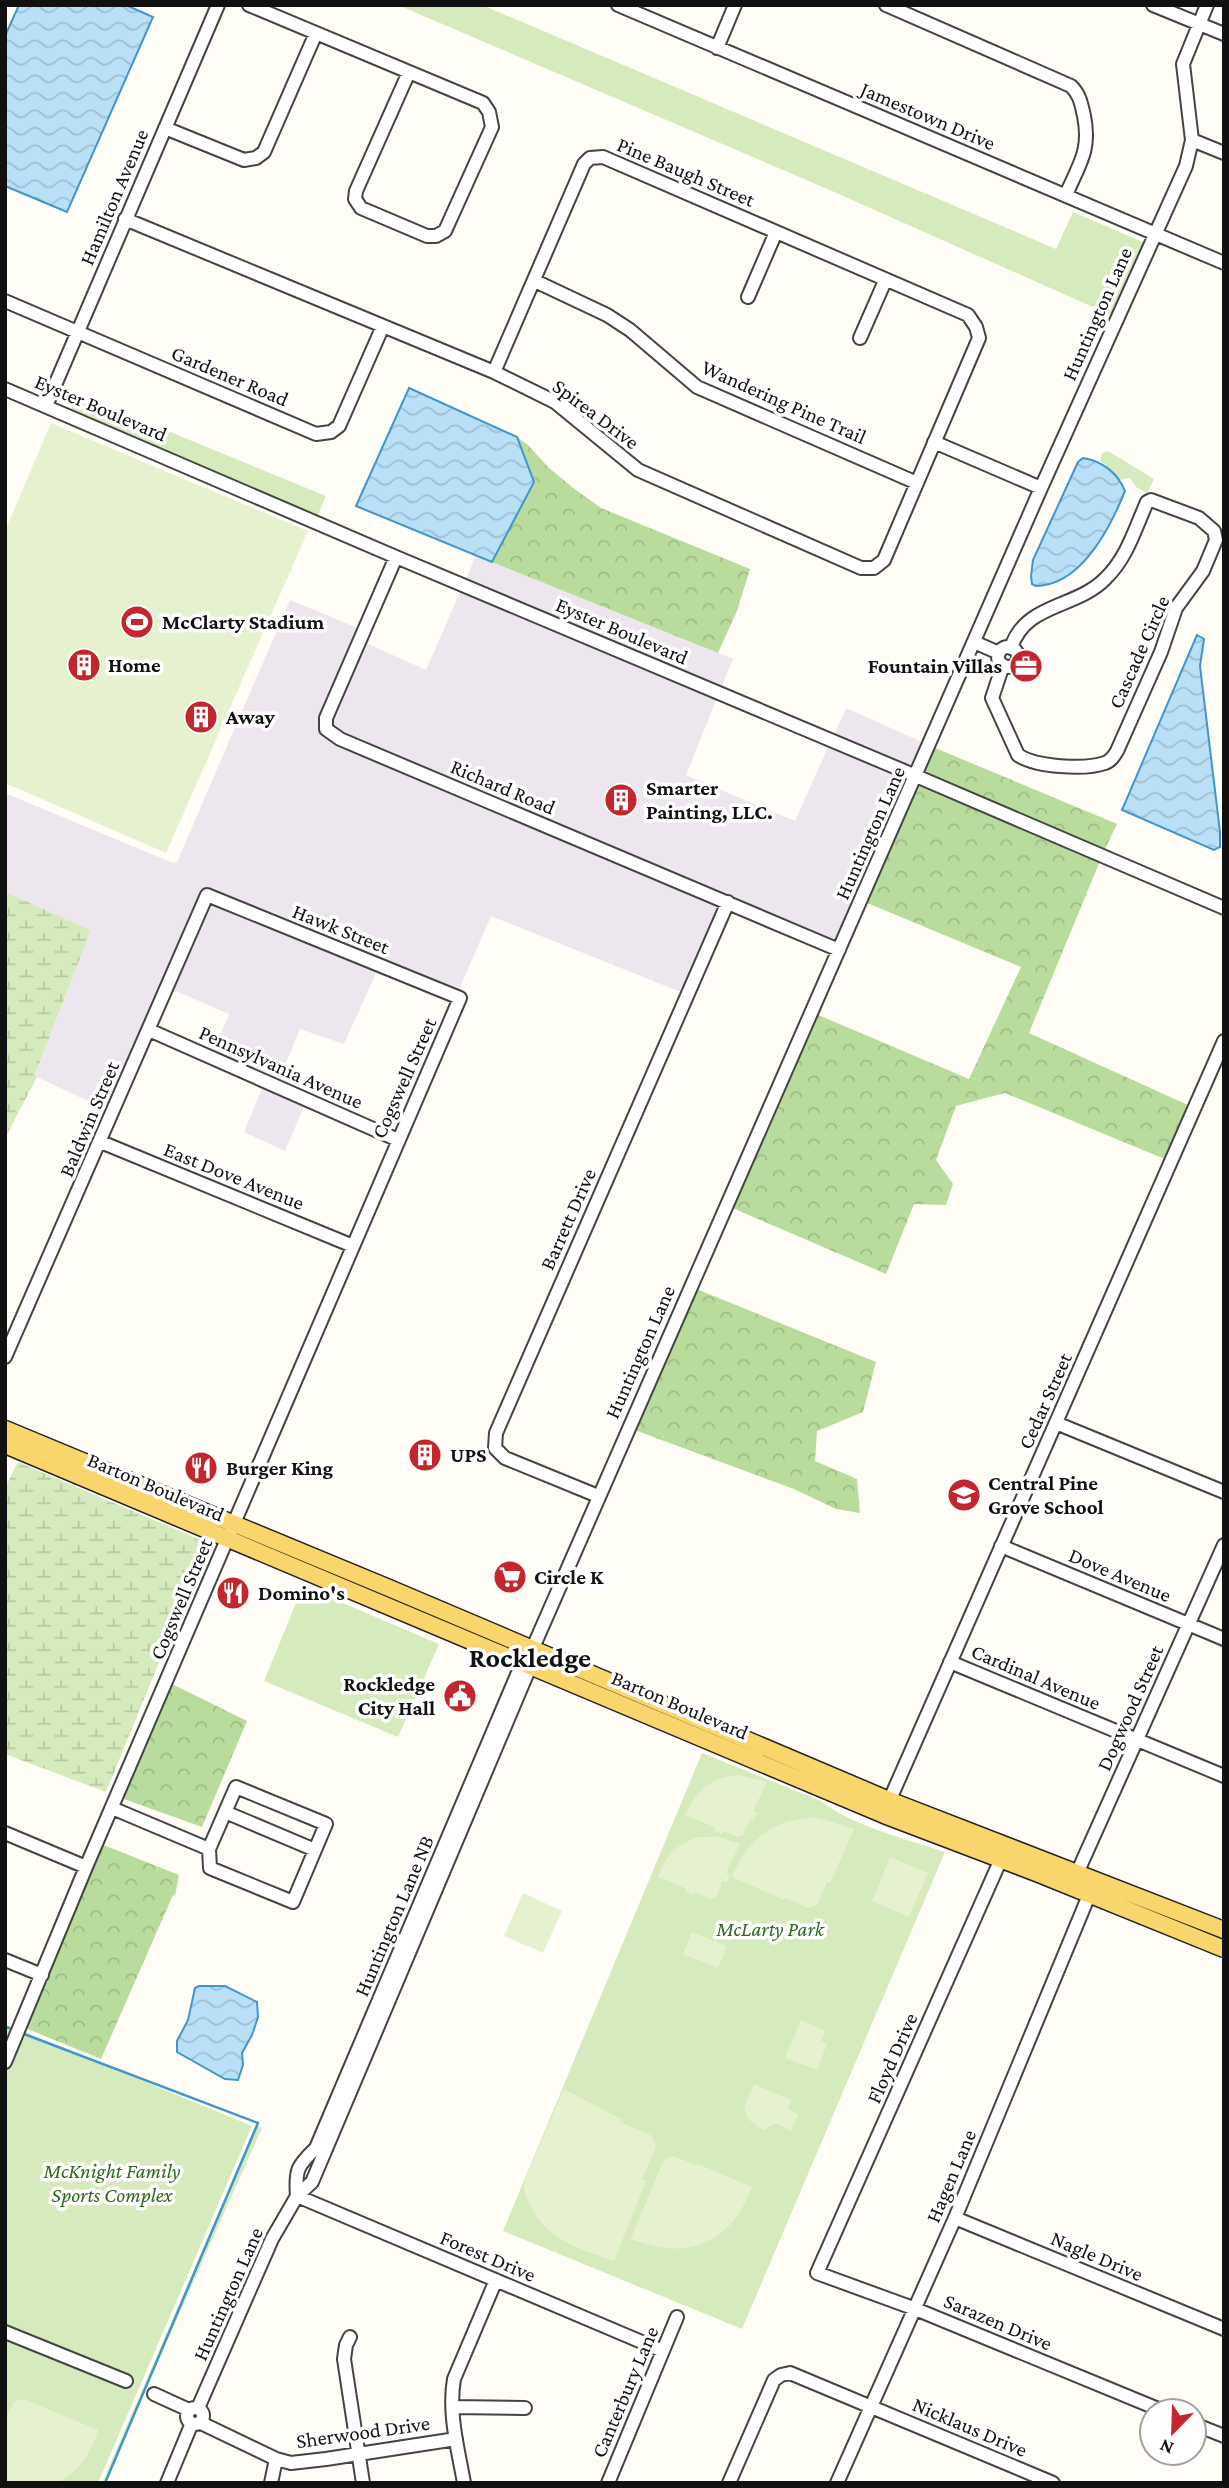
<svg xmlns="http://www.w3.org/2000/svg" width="1229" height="2488" viewBox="0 0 1229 2488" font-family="'Crimson Pro',serif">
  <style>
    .industrial { fill: #eee6ef }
    .grass { fill: #d5ebbd }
    .forest { fill: url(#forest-crowns) }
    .wetland { fill: url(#wetland-marsh) }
    .pitch { fill: #e6f2cf }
    .water { fill: url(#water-waves); stroke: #3f96cf; stroke-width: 2 }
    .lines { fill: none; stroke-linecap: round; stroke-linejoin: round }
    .stream { stroke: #3f96cf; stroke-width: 2.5 }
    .minor-casing { stroke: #444; stroke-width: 16 }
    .major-casing { stroke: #222; stroke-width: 19 }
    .minor { stroke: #fff; stroke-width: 12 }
    .major { stroke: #f9d66b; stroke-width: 16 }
    .labels { text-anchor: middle; stroke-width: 7; stroke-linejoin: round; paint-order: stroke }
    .street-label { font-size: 21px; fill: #111; stroke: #fff }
    .poi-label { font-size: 21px; font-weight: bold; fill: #111; stroke: #fff; text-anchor: start }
    .park-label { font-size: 21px; font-style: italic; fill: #2f6b1f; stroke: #fff }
    .district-label { font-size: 28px; font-weight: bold; fill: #111; stroke: #fff }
  </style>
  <defs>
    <pattern id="forest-crowns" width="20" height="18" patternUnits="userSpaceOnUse" patternTransform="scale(1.75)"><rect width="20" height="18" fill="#b9dc9c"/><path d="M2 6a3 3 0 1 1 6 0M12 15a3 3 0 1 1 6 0" fill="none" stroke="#9ebc85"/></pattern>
    <pattern id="wetland-marsh" width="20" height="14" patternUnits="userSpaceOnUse" patternTransform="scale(1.75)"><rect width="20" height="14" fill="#d5ebbd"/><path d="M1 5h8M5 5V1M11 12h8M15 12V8" fill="none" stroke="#b6c8a1"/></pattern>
    <pattern id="water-waves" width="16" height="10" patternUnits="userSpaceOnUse" patternTransform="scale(1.75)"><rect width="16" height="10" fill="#b9e0f7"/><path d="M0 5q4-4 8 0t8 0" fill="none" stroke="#9ebfd3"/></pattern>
  </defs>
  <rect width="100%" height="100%" fill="#fffdf5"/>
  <!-- industrial -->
  <path class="industrial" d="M 476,555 L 733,659 L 721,688 L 465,581 Z
    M 461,590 L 717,698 L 686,775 L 795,821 L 829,745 L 907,777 L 837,943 L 342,735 L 331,726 L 331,719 L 364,642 L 426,670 Z
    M 290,600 L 360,629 L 322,729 L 722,905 L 683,993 L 491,916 L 458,992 L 205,889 L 109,1111 L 35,1076 L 91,930 L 5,892 L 5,793 L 173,863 L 177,862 Z
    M 846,708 L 922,742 L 911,768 L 834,735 Z
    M 210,901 L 454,1001 L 453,1003 L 376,973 L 344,1044 L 300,1029 L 280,1077 L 310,1092 L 308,1095 L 213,1053 L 229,1014 L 171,989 Z
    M 263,1086 L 305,1104 L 285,1151 L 244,1132 Z"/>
  <!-- grass -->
  <path class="grass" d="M 398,5 L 482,5 L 1056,249 L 1073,212 L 1145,243 L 1113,316 L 832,191 Z
    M 78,394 L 326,496 L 317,517 L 70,411 Z
    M 1108,451 L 1154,479 L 1147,493 L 1136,487 L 1130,478 L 1120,480 L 1109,473 L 1108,467 L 1100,461 L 1102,453 Z
    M 303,1586 L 439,1644 L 398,1737 L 264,1681 Z
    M 702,1753 L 821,1801 C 850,1825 909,1840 945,1852 L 742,2329 L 503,2231 Z
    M 5,2024 L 252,2126 L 98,2483 L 5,2483 Z
    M 256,2126 L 262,2128 L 104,2483 L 102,2483 Z"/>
  <!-- forest -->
  <path class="forest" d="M 517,437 L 528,445 L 548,467 L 572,487 L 601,508 L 750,569 L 737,611 L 718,653 L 492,562 L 534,482 Z
    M 933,747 L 1117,824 L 1104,851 L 922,773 Z
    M 918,782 L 1100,861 L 1029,1033 L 1190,1106 L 1167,1160 L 1005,1093 L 956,1106 L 936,1160 L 953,1184 L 946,1205 L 914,1204 L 886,1274 L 730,1207 L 816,1014 L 969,1079 L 1021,967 L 865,902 Z
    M 694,1288 L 876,1362 L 863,1412 L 817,1431 L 815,1461 L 857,1479 L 860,1513 L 836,1509 L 794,1489 L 632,1429 Z
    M 170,1683 L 247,1721 L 202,1827 L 121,1798 Z
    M 101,1844 L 179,1875 L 175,1896 L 173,1895 L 101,2059 L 25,2028 Z"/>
  <!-- wetland -->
  <path class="wetland" d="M 5,892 L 91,930 L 35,1075 L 37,1077 L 5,1138 Z
    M 18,1462 L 208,1543 L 106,1792 L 5,1754 L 5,1488 Z"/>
  <!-- pitch -->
  <path class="pitch" d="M 51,423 L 308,531 L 166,853 L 5,783 L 5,531 Z
    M 738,1775 L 767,1782 L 753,1811 L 757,1813 L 754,1820 L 750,1819 L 743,1835 L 738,1837 L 723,1831 L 722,1834 L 714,1831 L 715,1827 L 685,1815 C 696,1791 711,1777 738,1775 Z
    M 818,1818 L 854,1829 L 830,1883 L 827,1882 L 817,1905 L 808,1908 L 786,1898 L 784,1900 L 732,1877 C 747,1839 775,1817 818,1818 Z
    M 699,1837 L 719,1837 L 740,1844 L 726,1873 L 730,1875 L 727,1882 L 722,1881 L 716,1897 L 711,1899 L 695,1892 L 693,1895 L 685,1892 L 687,1889 L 658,1877 C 665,1856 678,1843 699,1837 Z
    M 890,1857 L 928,1873 L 909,1917 L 872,1901 Z
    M 523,1893 L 562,1911 L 543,1953 L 504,1936 Z
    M 692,1932 L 727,1946 L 718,1968 L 683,1954 Z
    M 801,2020 L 825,2031 L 821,2041 L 827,2044 L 817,2070 L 785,2058 Z
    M 754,2084 L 791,2100 L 788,2109 L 798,2114 L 791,2131 L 776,2123 L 763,2130 L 748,2119 L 744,2108 Z
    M 564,2089 L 621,2119 L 620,2122 L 652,2136 L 656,2147 L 642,2179 L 646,2181 L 614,2261 C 581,2249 550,2242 532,2209 C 526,2198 522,2189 526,2177 Z
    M 673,2156 L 696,2165 L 698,2164 L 752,2187 C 730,2245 687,2261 631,2239 L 664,2159 Z
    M 23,2399 L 98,2430 C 93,2451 74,2480 51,2483 C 36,2485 20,2483 5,2483 L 5,2420 L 14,2402 Z"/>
  <!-- water -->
  <path class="water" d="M 19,5 L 126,5 L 153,17 L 67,212 L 5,186 L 5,36 Z
    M 409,388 L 517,437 L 534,482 L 492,562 L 356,506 Z
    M 1083,458 C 1102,461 1118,473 1125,491 C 1110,528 1082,585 1036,586 L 1032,584 L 1031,576 L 1033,560 L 1078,462 Z
    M 1197,635 L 1204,639 L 1200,666 L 1220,832 L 1220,847 L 1214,850 L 1122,810 Z
    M 199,1986 L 225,1986 L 257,2002 L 258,2017 L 252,2035 L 242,2053 L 243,2065 L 238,2080 L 225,2079 L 177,2052 L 177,2041 L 188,2020 L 195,1988 Z"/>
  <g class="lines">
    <!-- stream -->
    <path class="stream" d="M 5,2027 L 9,2028
      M 24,2034 L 258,2123 L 105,2483"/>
    <defs>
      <path id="minor" d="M 249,5 L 483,103 L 489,112 L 492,127 L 445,231 L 436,236 L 427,236 L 361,208 L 355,199 L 356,191 L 409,72
        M 618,5 L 1224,263
        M 886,5 L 1071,86 C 1080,95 1081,103 1084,116 C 1091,151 1079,164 1066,195
        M 1153,5 L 1224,34
        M 717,48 L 735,5
        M 165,128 L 244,160 L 256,158 L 264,152 L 316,33
        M 1192,140 L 1224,153
        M 125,219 L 494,372 L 555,402 L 638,470 L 861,568 L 874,568 L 884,560 L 979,338 L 976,327 L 968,315 L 603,157 L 590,158 L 584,164 L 494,372
        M 535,281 L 607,315 L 630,330 L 697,387 L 917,483
        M 748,297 L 776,232
        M 5,301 L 316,434 L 331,432 L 339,426 L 383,326
        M 860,338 L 885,281
        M 5,389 L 396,557 L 916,776 L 1224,908
        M 46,406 L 218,5
        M 934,442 L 1041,488
        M 396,557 L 326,718 L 326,729 L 340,739 L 839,950
        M 974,642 L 999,653
        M998 657a10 10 0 1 1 20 0a10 10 0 1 1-20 0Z
        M 1003,665 L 992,698 L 1018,755 C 1035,767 1085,770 1105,763 C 1111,761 1114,756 1117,751 L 1161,652 L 1176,608 L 1203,571 L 1216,540 L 1214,531 L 1199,518 L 1151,500 L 1147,502 C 1135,529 1127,558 1105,579 C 1075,609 1025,603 1011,648
        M 149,1030 L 398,1140
        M 101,1142 L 353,1246
        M 5,1357 L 207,895 L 460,998 L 86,1867 L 5,2062
        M 1056,1423 L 1224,1492
        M 598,1496 L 505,1458 L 495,1448 L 496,1433 L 728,902
        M 1001,1546 L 1224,1639
        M 950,1662 L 1224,1776
        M 887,1806 L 1224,1041
        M 112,1808 L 209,1849 L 210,1868 L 293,1902 L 326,1824 L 236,1787 L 209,1849
        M 225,1812 L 315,1850
        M 5,1833 L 86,1867
        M 1001,1859 L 817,2273 L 913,2308 L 1163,2411
        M 1074,1880 L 1224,1545
        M 5,1960 L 42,1975
        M 297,2196 C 295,2170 297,2166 316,2148 L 517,1675 L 532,1650 L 1041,488 L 1186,166 L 1192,140 L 1183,64 L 1207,5
        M 297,2196 L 663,2351
        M 955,2218 L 1224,2329
        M 5,2332 L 126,2381
        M 350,2337 L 346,2345 L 344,2359 L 363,2483
        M 154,2394 L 189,2410
        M 453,2407 L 525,2408
        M187 2416a8 8 0 1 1 16 0a8 8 0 1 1-16 0Z
        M 198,2408 L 272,2239 L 297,2196 L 312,2182 L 533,1660
        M 201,2423 L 276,2459 L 291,2463 L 326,2459 L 456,2439
        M 1194,2424 L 1224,2436
        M 167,2483 L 192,2423
        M 271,2483 L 276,2459
        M 464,2483 C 458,2449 448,2413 454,2379 L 496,2280
        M 608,2483 L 677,2317
        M 729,2483 L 774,2380 L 781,2375 L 790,2373 L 1053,2483
        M 837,2483 L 955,2218 L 1092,1888"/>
      <path id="major" d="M 5,1429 L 389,1588 L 889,1800 L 1224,1930
        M 5,1445 L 884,1815 L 1039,1874 L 1224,1949"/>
    </defs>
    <!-- minor casing -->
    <use href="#minor" class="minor-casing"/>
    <!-- major casing -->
    <use href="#major" class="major-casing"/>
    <!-- minor -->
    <use href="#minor" class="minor"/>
    <!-- major -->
    <use href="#major" class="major"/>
  </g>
  <!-- icons -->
  <defs>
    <symbol id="stadium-disc" viewBox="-11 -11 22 22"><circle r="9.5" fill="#c4262e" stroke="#fff"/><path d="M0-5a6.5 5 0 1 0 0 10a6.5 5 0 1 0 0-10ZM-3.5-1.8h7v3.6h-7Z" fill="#fff"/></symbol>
    <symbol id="building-disc" viewBox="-11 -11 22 22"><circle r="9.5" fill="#c4262e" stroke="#fff"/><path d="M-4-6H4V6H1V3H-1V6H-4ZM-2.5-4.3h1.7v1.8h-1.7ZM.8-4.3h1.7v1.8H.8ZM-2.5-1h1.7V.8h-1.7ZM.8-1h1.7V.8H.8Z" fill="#fff"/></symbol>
    <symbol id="office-disc" viewBox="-11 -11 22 22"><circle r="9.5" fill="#c4262e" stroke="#fff"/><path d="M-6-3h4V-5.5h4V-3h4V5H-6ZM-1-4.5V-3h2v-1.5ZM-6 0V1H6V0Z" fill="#fff"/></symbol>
    <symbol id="restaurant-disc" viewBox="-11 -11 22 22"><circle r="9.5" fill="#c4262e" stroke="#fff"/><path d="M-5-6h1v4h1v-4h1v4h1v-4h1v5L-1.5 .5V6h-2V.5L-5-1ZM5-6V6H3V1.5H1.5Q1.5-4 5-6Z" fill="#fff"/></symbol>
    <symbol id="school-disc" viewBox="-11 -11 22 22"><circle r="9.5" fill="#c4262e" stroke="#fff"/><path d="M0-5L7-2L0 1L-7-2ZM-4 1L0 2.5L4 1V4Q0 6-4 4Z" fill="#fff"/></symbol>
    <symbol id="supermarket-disc" viewBox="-11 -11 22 22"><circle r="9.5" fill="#c4262e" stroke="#fff"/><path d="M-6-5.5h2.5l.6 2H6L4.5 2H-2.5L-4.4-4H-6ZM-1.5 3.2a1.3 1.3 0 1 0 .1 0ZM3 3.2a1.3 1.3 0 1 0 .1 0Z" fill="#fff"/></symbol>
    <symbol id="civic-disc" viewBox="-11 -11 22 22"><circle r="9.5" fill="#c4262e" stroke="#fff"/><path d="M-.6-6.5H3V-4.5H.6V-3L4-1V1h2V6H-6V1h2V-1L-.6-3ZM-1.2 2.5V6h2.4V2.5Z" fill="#fff"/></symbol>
  </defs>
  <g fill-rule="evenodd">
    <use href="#stadium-disc" x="118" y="603" width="38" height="38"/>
    <use href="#building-disc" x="65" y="646" width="38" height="38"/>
    <use href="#office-disc" x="1007" y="647" width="38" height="38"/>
    <use href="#building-disc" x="182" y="698" width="38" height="38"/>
    <use href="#building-disc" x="602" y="781" width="38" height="38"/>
    <use href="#building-disc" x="406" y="1436" width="38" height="38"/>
    <use href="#restaurant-disc" x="182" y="1449" width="38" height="38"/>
    <use href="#school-disc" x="945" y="1476" width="38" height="38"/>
    <use href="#supermarket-disc" x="491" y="1558" width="38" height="38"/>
    <use href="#restaurant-disc" x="214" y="1574" width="38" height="38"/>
    <use href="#civic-disc" x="441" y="1677" width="38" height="38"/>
  </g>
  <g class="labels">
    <!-- street labels -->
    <g class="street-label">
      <text transform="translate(928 116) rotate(23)" y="7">Jamestown Drive</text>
      <text transform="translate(686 172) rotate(23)" y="7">Pine Baugh Street</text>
      <text transform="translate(114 197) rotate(-67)" y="7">Hamilton Avenue</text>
      <text transform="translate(1097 314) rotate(-66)" y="7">Huntington Lane</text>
      <text transform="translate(230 376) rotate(23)" y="7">Gardener Road</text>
      <text transform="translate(784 402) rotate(24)" y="7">Wandering Pine Trail</text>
      <text transform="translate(101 408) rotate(23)" y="7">Eyster Boulevard</text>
      <text transform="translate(596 414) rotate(37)" y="7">Spirea Drive</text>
      <text transform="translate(622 631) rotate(23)" y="7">Eyster Boulevard</text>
      <text transform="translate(1139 652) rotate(-66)" y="7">Cascade Circle</text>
      <text transform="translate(503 787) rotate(23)" y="7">Richard Road</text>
      <text transform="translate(870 833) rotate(-66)" y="7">Huntington Lane</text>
      <text transform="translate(341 929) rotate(22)" y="7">Hawk Street</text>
      <text transform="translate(281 1067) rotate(24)" y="7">Pennsylvania Avenue</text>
      <text transform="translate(404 1078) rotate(-66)" y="7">Cogswell Street</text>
      <text transform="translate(89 1119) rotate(-67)" y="7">Baldwin Street</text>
      <text transform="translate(234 1176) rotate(22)" y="7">East Dove Avenue</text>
      <text transform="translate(568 1219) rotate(-66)" y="7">Barrett Drive</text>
      <text transform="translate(640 1352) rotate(-66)" y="7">Huntington Lane</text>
      <text transform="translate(1045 1401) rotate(-66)" y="7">Cedar Street</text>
      <text transform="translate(156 1487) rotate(23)" y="7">Barton Boulevard</text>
      <text transform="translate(1120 1575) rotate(23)" y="7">Dove Avenue</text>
      <text transform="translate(181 1599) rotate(-67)" y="7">Cogswell Street</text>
      <text transform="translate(1036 1677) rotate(23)" y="7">Cardinal Avenue</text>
      <text transform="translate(680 1705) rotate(23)" y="7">Barton Boulevard</text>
      <text transform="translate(1130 1708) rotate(-66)" y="7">Dogwood Street</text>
      <text transform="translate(394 1916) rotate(-67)" y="7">Huntington Lane NB</text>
      <text transform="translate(892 2058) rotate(-66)" y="7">Floyd Drive</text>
      <text transform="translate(951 2176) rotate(-67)" y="7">Hagen Lane</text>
      <text transform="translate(488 2256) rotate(23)" y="7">Forest Drive</text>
      <text transform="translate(1097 2256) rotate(23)" y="7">Nagle Drive</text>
      <text transform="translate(228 2294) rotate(-66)" y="7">Huntington Lane</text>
      <text transform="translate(998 2322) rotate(23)" y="7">Sarazen Drive</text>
      <text transform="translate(625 2392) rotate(-67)" y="7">Canterbury Lane</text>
      <text transform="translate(970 2427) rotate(23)" y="7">Nicklaus Drive</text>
      <text transform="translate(363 2432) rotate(-8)" y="7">Sherwood Drive</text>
    </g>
    <!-- poi labels -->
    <g class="poi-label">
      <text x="162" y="629">McClarty Stadium</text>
      <text x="108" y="672">Home</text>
      <text x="1002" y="673" text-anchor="end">Fountain Villas</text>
      <text x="226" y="724">Away</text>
      <text x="646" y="795">Smarter<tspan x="646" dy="24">Painting, LLC.</tspan></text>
      <text x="450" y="1462">UPS</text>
      <text x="226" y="1475">Burger King</text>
      <text x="988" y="1490">Central Pine<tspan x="988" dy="24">Grove School</tspan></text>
      <text x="534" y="1584">Circle K</text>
      <text x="258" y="1600">Domino's</text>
      <text x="435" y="1691" text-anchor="end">Rockledge<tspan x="435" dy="24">City Hall</tspan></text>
    </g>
    <!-- park labels -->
    <g class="park-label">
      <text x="770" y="1936">McLarty Park</text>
      <text x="112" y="2178">McKnight Family<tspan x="112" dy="24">Sports Complex</tspan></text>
    </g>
    <!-- district labels -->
    <g class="district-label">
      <text x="530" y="1667">Rockledge</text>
    </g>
  </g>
  <!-- border -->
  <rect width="1229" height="2488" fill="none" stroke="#111111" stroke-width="14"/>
  <!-- north arrow -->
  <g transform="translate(1173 2432) rotate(203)"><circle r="33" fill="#ffffff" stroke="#a0a0a0" stroke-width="2"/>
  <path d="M0-5L12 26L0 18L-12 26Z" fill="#c4262e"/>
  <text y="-10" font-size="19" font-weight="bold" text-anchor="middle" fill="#111111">N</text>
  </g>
</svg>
